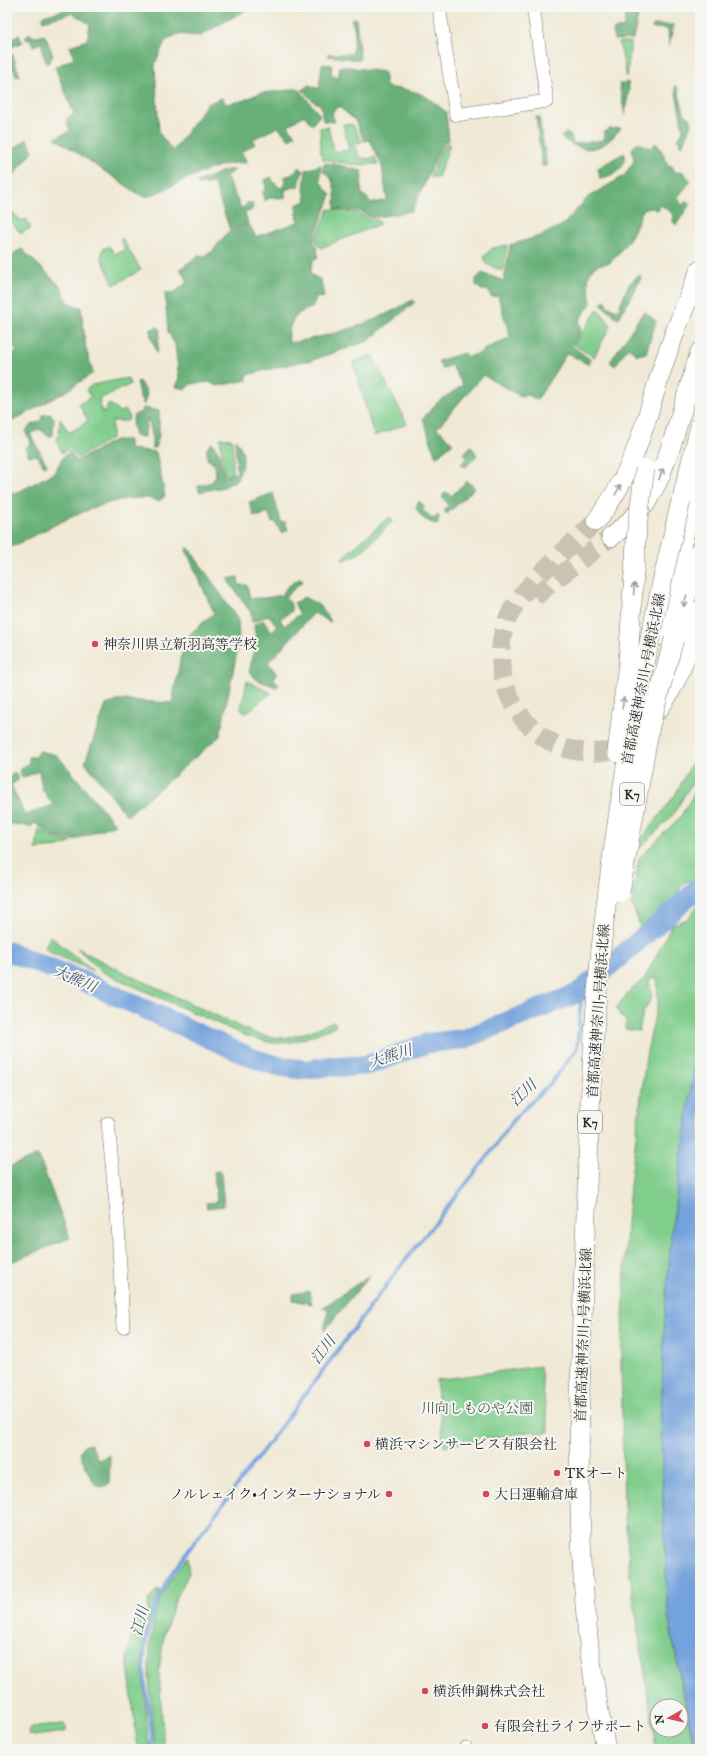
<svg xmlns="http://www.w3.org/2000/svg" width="707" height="1756" viewBox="0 0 707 1756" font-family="'IM FELL English','Noto Serif JP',serif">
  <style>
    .green { fill: #80cd8c; stroke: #567c5c; fill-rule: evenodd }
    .forest { fill: #68b078; stroke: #4a6e52 }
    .water { fill: #73a2dc; stroke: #4f6684 }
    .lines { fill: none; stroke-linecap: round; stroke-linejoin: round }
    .stream { stroke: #73a2dc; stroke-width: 3.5 }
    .river { stroke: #73a2dc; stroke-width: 20 }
    .highway-tunnel { stroke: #c9c3b3; stroke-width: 19; stroke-dasharray: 19 10; stroke-linecap: butt }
    .minor-casing { stroke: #706e66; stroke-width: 14 }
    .highway-casing { stroke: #706e66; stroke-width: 20 }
    .minor { stroke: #fff; stroke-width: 13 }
    .highway { stroke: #fff; stroke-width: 19 }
    .highway-bridge-casing { stroke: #706e66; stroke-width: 20; stroke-linecap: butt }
    .highway-bridge { stroke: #fff; stroke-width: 19 }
    .oneway { stroke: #a0a0a0 }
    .poi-dot { fill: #d1495b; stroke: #f6f6f2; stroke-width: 1.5 }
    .labels { text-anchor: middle; stroke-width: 4; stroke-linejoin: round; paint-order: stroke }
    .shield { fill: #f6f6f2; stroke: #686867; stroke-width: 1 }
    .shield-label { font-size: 13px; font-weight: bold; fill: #2b2b2b }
    .poi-label { font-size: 14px; fill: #2b2b2b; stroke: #f6f6f2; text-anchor: start }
    .street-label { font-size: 14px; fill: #2b2b2b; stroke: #f6f6f2 }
    .park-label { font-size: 14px; fill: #445c48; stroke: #f6f6f2 }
    .water-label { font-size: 15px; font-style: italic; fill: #445569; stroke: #f6f6f2 }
  </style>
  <rect width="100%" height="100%" fill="#f6f6f2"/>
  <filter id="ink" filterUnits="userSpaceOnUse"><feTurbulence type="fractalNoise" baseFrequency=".025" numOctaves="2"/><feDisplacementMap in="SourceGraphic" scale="8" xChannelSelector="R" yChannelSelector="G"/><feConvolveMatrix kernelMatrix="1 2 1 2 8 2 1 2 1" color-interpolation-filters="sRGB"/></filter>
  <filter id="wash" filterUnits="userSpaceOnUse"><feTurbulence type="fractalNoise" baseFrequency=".012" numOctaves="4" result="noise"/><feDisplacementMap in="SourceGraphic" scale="16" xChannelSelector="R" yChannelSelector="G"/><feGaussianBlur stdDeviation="0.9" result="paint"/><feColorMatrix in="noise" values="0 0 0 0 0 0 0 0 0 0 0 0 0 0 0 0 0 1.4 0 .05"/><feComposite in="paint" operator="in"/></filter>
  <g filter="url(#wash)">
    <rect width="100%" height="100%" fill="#f0e9d5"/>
    <!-- green -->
    <path class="green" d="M 619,42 L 631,42 L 627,77 Z
      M 343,124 L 353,125 L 362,142 L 355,143 L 359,157 L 368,159 L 375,157 L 378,164 L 355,165 L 323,159 L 321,153 L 320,128 L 328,127 L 334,152 L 349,150 Z
      M 444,144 L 450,144 L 438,178 L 430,177 Z
      M 329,209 L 358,213 L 371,220 L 378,220 L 380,224 L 321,248 L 315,240 Z
      M 10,211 L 22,221 L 26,219 L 31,228 L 21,233 L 7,218 Z
      M 122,238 L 141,270 L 114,285 L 101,257 L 103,249 L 109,246 L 115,254 L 125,250 L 120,239 Z
      M 507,245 L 503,271 L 486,264 L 484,256 L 493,248 Z
      M 598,309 L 611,325 L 594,357 L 574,345 Z
      M 372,355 L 407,424 L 374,436 L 353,362 Z
      M 127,378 L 131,384 L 99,399 L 102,412 L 106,412 L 107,406 L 110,404 L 119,412 L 126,410 L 129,416 L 128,421 L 112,421 L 112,438 L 77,458 L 70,448 L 62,453 L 56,440 L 59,433 L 60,418 L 69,433 L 88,421 L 79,404 L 91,397 L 86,390 L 92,385 Z
      M 220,438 L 232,439 L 233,449 L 233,473 L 224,475 Z
      M 389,517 L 393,521 L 360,553 L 344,560 L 341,559 Z
      M 247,681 L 271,693 L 246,713 L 243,712 L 241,708 Z
      M 700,747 L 700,766 L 692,783 L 672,816 L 640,848 L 640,841 L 675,795 Z
      M 700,783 L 700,871 L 693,882 L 688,881 L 682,884 L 672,905 L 657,914 L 642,932 L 632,904 L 639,858 L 681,816 Z
      M 39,829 L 52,837 L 72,842 L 59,847 L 36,849 Z
      M 700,902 L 700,1018 L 661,1412 L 663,1500 L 668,1615 L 694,1749 L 656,1749 L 630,1574 L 624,1505 L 621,1366 L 627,1223 L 630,1186 L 646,1056 L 658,1001 L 657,977 L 649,979 L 652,998 L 643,1012 L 639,1031 L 625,1029 L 626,1020 L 621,1016 L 616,1008 L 631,989 L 643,981 L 672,925 L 689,918 ZM 657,1706 L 681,1706 L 681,1730 L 657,1730 Z
      M 50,936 L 93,971 L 49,952 L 45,948 Z
      M 77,948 L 111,966 L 251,1032 C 288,1044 300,1035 334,1021 L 336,1026 C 320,1032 301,1042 283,1043 C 270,1044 258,1039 246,1036 L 102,972 Z
      M 540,1366 L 549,1432 L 536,1434 L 536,1431 L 444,1446 L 436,1380 Z
      M 187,1557 L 189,1573 L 175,1601 L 164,1635 L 159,1671 L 164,1749 L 155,1749 C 151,1698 141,1644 162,1595 C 169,1581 178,1569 187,1557 Z
      M 157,1589 L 160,1590 L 147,1625 L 142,1660 L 149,1749 L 138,1749 L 127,1656 L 135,1620 L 146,1618 L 149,1600 Z
      M 64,1725 L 67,1730 L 65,1732 L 34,1736 L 29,1735 L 28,1730 L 32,1727 Z"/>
    <!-- forest -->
    <path class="forest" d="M 74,7 L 251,7 L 200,36 L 178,34 L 165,41 L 155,64 L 159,133 L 173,151 L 207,104 L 222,98 L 226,104 L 242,101 L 260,93 L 283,91 L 298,88 L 320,115 L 312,125 L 304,115 L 288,126 L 295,135 L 289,140 L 278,127 L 253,139 L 255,144 L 241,152 L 248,163 C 218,160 180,183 152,195 L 143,197 L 55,138 L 70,131 L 66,119 L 74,114 L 55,67 L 74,58 L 70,46 L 87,40 L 90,24 L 72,13 L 43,21 L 43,16 Z
      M 275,7 L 304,7 L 302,14 Z
      M 605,7 L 640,7 L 633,39 L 614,40 L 613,30 L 624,27 L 625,16 L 621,9 L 606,14 Z
      M 356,18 L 360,60 L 328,56 L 328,54 L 352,54 L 355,30 L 351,19 Z
      M 653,25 L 674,25 L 669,46 L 668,29 L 652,28 Z
      M 29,33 L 34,37 L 44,35 L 46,37 L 53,56 L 47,64 L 43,54 L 42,43 L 33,46 L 31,40 L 25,39 Z
      M 19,35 L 22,42 L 10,48 L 20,76 L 16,77 L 7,54 L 7,40 Z
      M 322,64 L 332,65 L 331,74 L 338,79 L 340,66 L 384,72 L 386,87 C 418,91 421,91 446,112 L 449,141 L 443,142 L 412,211 L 372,218 L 359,211 L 335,209 C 335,194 337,181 323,171 L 324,163 L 335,164 L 362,171 L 361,192 L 372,203 L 387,200 L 382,166 L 370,140 L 364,141 L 355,120 L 338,106 L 332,113 L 335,122 L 323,121 L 321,105 L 313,101 L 302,90 L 309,85 L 319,89 Z
      M 628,82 L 629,89 L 625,116 L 619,84 Z
      M 675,86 L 677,86 L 684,113 L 692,121 L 682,147 L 678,139 L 683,131 Z
      M 536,117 L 539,117 L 547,166 L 542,166 Z
      M 621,128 C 603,151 585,156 561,137 L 566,133 L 571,135 L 573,144 L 604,140 L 604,132 L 608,131 L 608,129 Z
      M 27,139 L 33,151 L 14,175 L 7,171 L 7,154 Z
      M 638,142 L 650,148 L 656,143 L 661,149 L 668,165 L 672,166 L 676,173 L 682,171 L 691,181 L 678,197 L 682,206 L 686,201 L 690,204 L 676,225 L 673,222 L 672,213 L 661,205 L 658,210 L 652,208 L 644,209 C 640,215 639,219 636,226 C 631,240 619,252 610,263 C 582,265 588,281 591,303 L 579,321 L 581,331 L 572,346 L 591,360 L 589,365 L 567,353 L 537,400 L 528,395 L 520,396 L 483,375 L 437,428 L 453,443 L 436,457 L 423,418 L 439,401 L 463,385 L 451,365 L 442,369 L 438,361 L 464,353 L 467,357 L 480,353 L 483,350 L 510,337 L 498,296 L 491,297 L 488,290 L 481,290 L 476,285 L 476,279 L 482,273 L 504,281 L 510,245 L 540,236 L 564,224 L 588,197 L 624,176 L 634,161 L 632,149 Z
      M 624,153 C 628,169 613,175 600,179 L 598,168 Z
      M 321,165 L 320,181 L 331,195 L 313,241 L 317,246 L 318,257 L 313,260 L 310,274 L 321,280 L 324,297 L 316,298 L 312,308 C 294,312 287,325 289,343 C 335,335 373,324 412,300 L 415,302 L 368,341 L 310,361 L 303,361 L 247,375 L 247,380 L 217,386 L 209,382 L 191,384 L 186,389 L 176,387 L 179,380 L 175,344 L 168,332 L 165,293 L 175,292 L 188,281 L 180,269 L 199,255 L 201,257 L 212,252 L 227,233 L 249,224 L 256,237 L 298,222 L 296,205 L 306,201 L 304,188 L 306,170 Z
      M 299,167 L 304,171 L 299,180 L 299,186 L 285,190 L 285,199 L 272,197 L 264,201 L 263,192 L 266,188 L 265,180 L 271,177 L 273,181 L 280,188 L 285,186 L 284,177 L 291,175 Z
      M 226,170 L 235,170 L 226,176 L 241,208 L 244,207 L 248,202 L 253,204 L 252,210 L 245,213 L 248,223 L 230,230 L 214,183 L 198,185 L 197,182 Z
      M 22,249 L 61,287 L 68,303 L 81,307 L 86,349 L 93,373 L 65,392 L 7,424 L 7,355 L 17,352 L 7,335 L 7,257 Z
      M 639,275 L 641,278 L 619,318 L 614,317 L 613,313 L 606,309 L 601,304 L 604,300 L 607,302 L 607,306 L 618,310 L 629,284 Z
      M 644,311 L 656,321 L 646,353 L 637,355 L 628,347 L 615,366 L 610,362 Z
      M 157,327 L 160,329 L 157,353 L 151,337 L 150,330 Z
      M 139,381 L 147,393 L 144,405 L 139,397 L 137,382 Z
      M 143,408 L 159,411 L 159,435 L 156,448 L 152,448 L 152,435 L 148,417 L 144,437 L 135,436 L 132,424 L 134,415 L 141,412 Z
      M 51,414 L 54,418 L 53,435 L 49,437 L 40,429 L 30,434 L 47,465 L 44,466 L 37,455 L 29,456 L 25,448 L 31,443 L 25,431 L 33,424 L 41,421 L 42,415 Z
      M 235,439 C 247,453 244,464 237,480 L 224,487 L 199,492 L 198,486 L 212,482 L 216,475 L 215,465 L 207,459 L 207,448 L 212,443 L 219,452 L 223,477 L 237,473 Z
      M 115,440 L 129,440 L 129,449 L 156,452 L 165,496 L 159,501 C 154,500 149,498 144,498 C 102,496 45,531 7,549 L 7,487 L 14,494 L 54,473 L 63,457 L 70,451 L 76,461 Z
      M 471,446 L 477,455 L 465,468 L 461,464 L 467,458 L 464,453 Z
      M 467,481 L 475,488 L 447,514 L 444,511 L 448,505 L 442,496 L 446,492 L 451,496 Z
      M 273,493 L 281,522 L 285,522 L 288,530 L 281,533 L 275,521 L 272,522 L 268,512 L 260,516 L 254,516 L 249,502 Z
      M 419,501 L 425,507 L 422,510 L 434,519 L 438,515 L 439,519 L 437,525 C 425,520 421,519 416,507 Z
      M 188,547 L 238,619 L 239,642 L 220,736 L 127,816 L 85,762 L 106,705 L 120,700 L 172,703 L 181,656 L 189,635 L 214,613 L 186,550 Z
      M 238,577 L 239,585 L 247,585 L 250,598 L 265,598 L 282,595 L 287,587 L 300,578 L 303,581 L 285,597 L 290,602 L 292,611 L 280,619 L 284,626 L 300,614 L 294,603 L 304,597 L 320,606 L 331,621 L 330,622 L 314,613 L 268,663 L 277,674 L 273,678 L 279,685 L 276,687 L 257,680 L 249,672 L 256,641 L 254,625 L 263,620 L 272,631 L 277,626 L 269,615 L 252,622 L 251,613 L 227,579 Z
      M 39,751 L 57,755 L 115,824 L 74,840 L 53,836 L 35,823 L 30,827 L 7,823 L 7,778 L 15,772 L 18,780 L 11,785 L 25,815 L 53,805 L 42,789 L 39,771 L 22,778 L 19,770 L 29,763 L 29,757 L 35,757 Z
      M 38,1155 L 70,1238 L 7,1264 L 7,1168 Z
      M 218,1171 L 221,1173 L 224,1206 L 207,1208 L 206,1203 L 217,1202 L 214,1172 Z
      M 370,1275 L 324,1331 L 328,1310 L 322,1308 Z
      M 309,1291 L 312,1304 L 293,1300 L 293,1294 Z
      M 91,1444 L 98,1460 L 110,1455 L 109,1483 C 94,1498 86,1465 80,1454 L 83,1446 Z"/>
    <!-- water -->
    <path class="water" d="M 700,1018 L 700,1749 L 695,1749 L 668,1615 L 663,1500 L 661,1412 L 664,1329 L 671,1235 Z"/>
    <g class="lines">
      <!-- stream -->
      <path class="stream" d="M 151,1749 L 152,1738 C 150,1714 144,1685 144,1661 C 145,1629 157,1598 173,1571 L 403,1263 L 488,1156 L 515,1118 L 551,1083 L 577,1048 L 581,1001 L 578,993"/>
      <!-- river -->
      <path class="river" d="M 7,951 L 83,981 L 252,1058 L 278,1066 L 305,1070 L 330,1066 L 340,1067 L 367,1065 L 428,1043 L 464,1039 L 578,993 L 673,911 L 700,886"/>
    </g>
  </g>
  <g filter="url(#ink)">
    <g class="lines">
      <!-- highway-tunnel -->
      <path class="highway-tunnel" d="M 596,521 C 569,548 521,586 507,620 C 487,672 515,733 568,749 C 583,753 599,753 614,751
        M 535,597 L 552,582 L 611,537"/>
      <defs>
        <path id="minor" d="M 439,7 L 456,115 L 547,101 L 533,7
          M 108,1123 L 118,1225 L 123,1327
          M 466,1748 L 466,1749"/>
        <path id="highway" d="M 683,494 L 700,426
          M 596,521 C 633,475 644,427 661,372 C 672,338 686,303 700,270
          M 611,537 L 629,522 L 646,503 L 659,479 L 671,446 L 700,352
          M 660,636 L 681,547 L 700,476
          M 674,639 L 700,550
          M 652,717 C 679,687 689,648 700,610"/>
      </defs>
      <!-- minor casing -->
      <use href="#minor" class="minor-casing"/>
      <!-- highway casing -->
      <use href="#highway" class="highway-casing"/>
      <!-- minor -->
      <use href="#minor" class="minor"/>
      <!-- highway -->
      <use href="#highway" class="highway"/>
      <defs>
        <path id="highway-bridge" d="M 617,752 L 628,663 L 637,527 L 645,469
          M 620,892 L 650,726 L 674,639
          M 606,1749 C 599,1712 592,1674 588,1637 C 574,1505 580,1371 585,1239 C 589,1142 591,1045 601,949 C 617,798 645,648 681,501"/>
      </defs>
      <!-- highway-bridge casing -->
      <use href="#highway-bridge" class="highway-bridge-casing"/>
      <!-- highway-bridge -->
      <use href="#highway-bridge" class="highway-bridge"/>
    </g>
    <!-- one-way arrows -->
    <defs><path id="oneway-shaft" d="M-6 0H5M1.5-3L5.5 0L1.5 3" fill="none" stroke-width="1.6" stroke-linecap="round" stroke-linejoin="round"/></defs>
    <g class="oneway">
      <use href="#oneway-shaft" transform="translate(661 474) rotate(-69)"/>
      <use href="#oneway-shaft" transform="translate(618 490) rotate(-60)"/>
      <use href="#oneway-shaft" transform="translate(634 589) rotate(-86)"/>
      <use href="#oneway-shaft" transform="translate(685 601) rotate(106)"/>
      <use href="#oneway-shaft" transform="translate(623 703) rotate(-82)"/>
    </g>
  </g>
  <!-- markers -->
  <g class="poi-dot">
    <circle cx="95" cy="644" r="4"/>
    <circle cx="367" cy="1444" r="4"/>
    <circle cx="557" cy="1473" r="4"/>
    <circle cx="389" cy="1494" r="4"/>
    <circle cx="486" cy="1494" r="4"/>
    <circle cx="425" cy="1691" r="4"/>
    <circle cx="485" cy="1726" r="4"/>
  </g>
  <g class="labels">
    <!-- shield labels -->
    <g class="shield">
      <rect x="620" y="783" width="24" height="22" rx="3"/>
      <rect x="578" y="1111" width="24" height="22" rx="3"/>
    </g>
    <g class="shield-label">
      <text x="632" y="799">K7</text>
      <text x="590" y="1127">K7</text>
    </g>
    <!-- poi labels -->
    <g class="poi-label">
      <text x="103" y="649">神奈川県立新羽高等学校</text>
      <text x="375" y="1449">横浜マシンサービス有限会社</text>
      <text x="565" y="1478">TKオート</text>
      <text x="381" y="1499" text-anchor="end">ノルレェイク•インターナショナル</text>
      <text x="494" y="1499">大日運輸倉庫</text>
      <text x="433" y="1696">横浜伸鋼株式会社</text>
      <text x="493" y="1731">有限会社ライフサポート</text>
    </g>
    <!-- street labels -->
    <g class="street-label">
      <text transform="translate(643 679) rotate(-79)" y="5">首都高速神奈川7号横浜北線</text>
      <text transform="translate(598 1011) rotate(-86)" y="5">首都高速神奈川7号横浜北線</text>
      <text transform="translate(583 1335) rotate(-88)" y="5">首都高速神奈川7号横浜北線</text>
    </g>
    <!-- park labels -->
    <g class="park-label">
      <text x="477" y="1413">川向しものや公園</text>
    </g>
    <!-- water labels -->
    <g class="water-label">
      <text transform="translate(75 979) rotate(23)" y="5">大熊川</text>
      <text transform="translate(390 1056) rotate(-18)" y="5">大熊川</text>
      <text transform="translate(523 1093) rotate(-44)" y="5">江川</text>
      <text transform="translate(323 1350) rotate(-53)" y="5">江川</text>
      <text transform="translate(140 1621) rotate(-75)" y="5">江川</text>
    </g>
  </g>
  <!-- margin -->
  <rect width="707" height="1756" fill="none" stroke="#f6f6f2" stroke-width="24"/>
  <!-- north arrow -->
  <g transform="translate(669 1718) rotate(262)"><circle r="19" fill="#f6f6f2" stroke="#a5a5a2"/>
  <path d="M0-3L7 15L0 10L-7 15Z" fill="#d1495b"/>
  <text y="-6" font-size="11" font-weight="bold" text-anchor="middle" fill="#2b2b2b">N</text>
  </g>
</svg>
